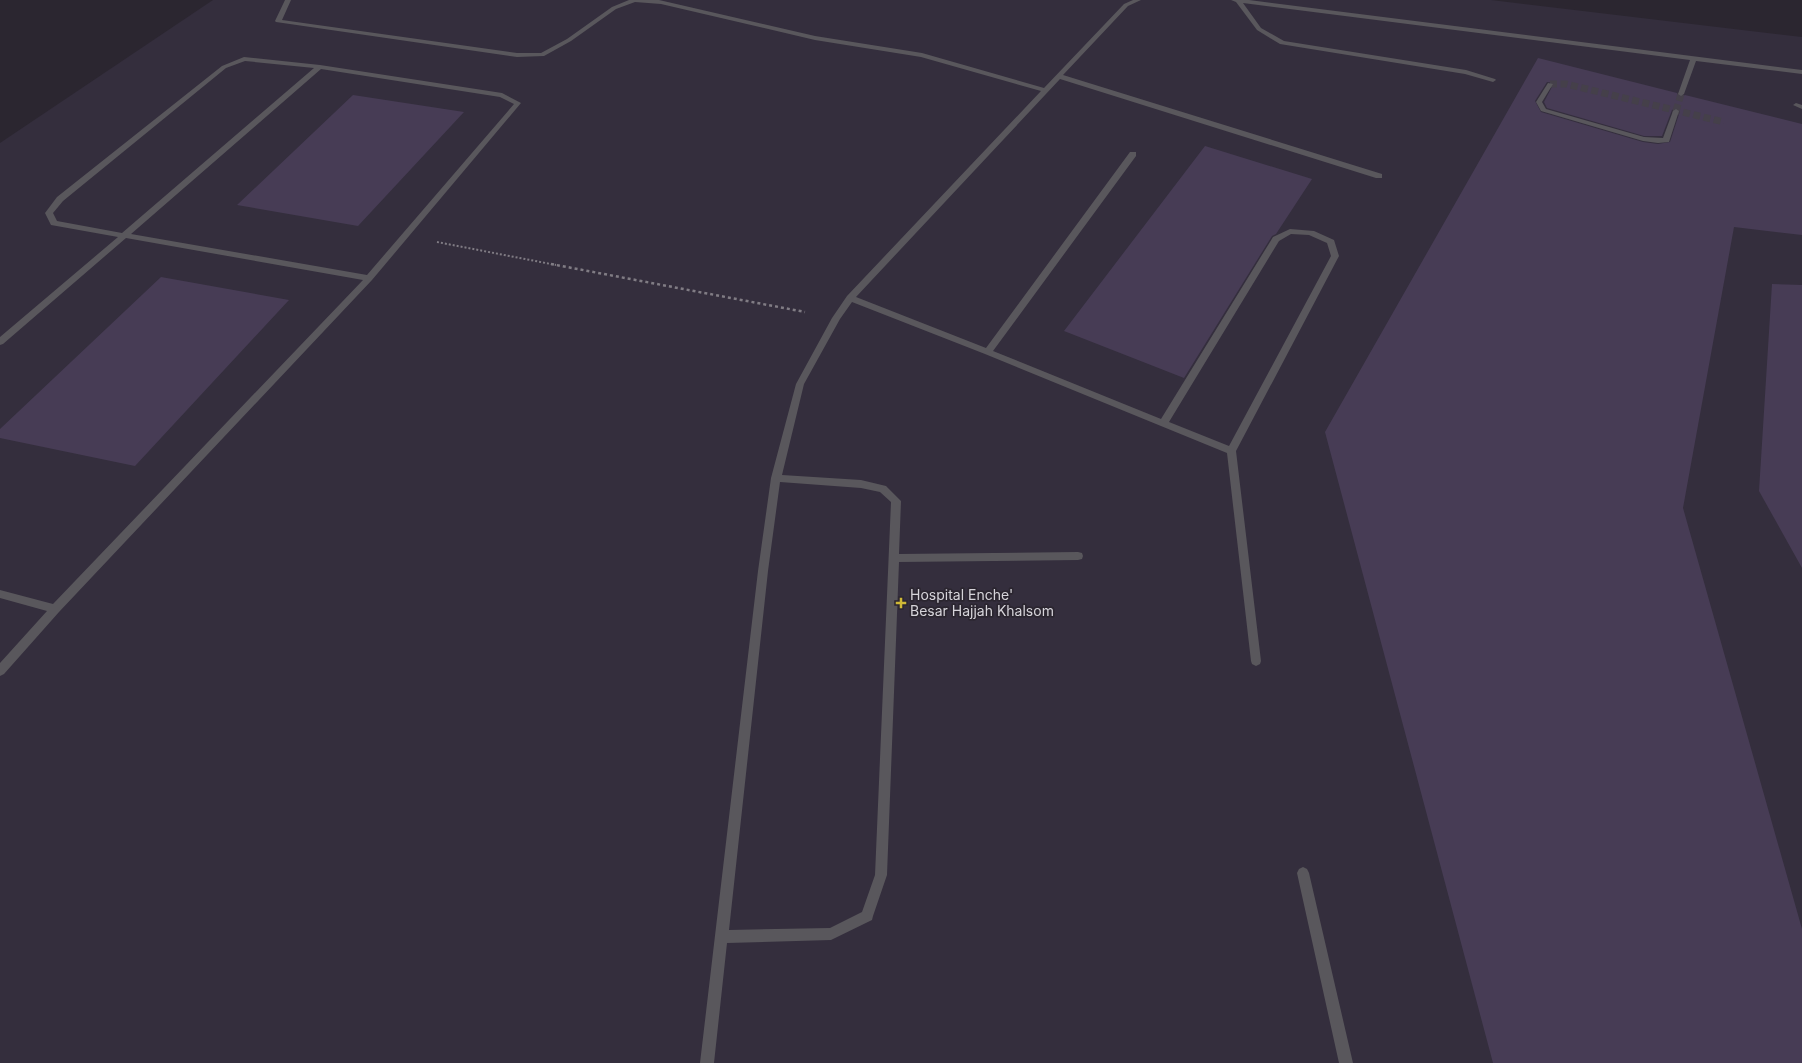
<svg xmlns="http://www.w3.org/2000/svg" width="1802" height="1063" viewBox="0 0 1802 1063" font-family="Inter,sans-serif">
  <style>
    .built { fill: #342e3d }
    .building { fill: #473c55; fill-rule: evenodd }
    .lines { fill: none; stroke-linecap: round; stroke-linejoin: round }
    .minor-tunnel { stroke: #45404a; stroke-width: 7; stroke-dasharray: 7 3.5; stroke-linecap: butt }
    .path-far1 { stroke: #807c84; stroke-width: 2; stroke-dasharray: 2 2; stroke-linecap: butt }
    .path { stroke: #807c84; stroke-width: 2.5; stroke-dasharray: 3 3; stroke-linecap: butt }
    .minor { fill: #59575c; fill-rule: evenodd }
    .poi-dot { fill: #cfb837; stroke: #2b2630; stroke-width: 1.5 }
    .labels { text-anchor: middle; stroke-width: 3.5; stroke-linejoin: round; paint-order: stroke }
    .poi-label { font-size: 14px; fill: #d6d4da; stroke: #2b2630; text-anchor: start }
  </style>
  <rect width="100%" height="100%" fill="#2b2630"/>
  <!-- built -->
  <path class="built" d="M 213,0 L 1491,0 L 1802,37 L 1802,1063 L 0,1063 L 0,143 Z"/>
  <!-- building -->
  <path class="building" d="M 1538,58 L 1677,93 L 1677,94 L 1680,97 L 1685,95 L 1802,124 L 1802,235 L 1734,227 L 1683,508 L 1802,929 L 1802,1063 L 1493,1063 L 1325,432 ZM 1547,82 L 1554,83 L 1544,102 L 1547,108 L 1644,136 L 1662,136 L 1672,110 L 1677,108 L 1680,111 L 1670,142 L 1658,144 L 1643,142 L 1541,112 L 1535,101 Z
    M 353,95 L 464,112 L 358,226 L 237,205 Z
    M 1205,146 L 1312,179 L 1276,234 L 1272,236 L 1184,378 L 1064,331 Z
    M 161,277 L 289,300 L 135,466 L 0,438 L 0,429 Z
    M 1772,284 L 1802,285 L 1802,568 L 1759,491 Z"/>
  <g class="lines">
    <!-- minor-tunnel -->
    <path class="minor-tunnel" d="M 1550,84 L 1566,84 L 1724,122
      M 1676,111 L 1681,94"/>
    <!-- path-far1 -->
    <path class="path-far1" d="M 437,242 L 556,265"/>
    <!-- path -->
    <path class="path" d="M 551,264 L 805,312"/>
    <!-- minor -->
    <path class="minor" d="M 285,0 L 291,0 L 282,20 L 517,53 L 541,53 L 567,39 L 612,7 L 629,0 L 659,0 L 815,36 L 922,53 L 1044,88 L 1124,4 L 1133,0 L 1141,0 L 1128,6 L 1063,75 L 1382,174 L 1382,178 L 1376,178 L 1060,79 L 856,297 L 986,348 L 1130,152 L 1136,152 L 1136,156 L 993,351 L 1161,419 L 1273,237 L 1290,229 L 1314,231 L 1334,240 L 1339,256 L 1236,451 L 1261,661 L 1260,664 L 1256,666 L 1252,664 L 1251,661 L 1227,453 L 985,354 L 852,302 L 840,319 L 804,384 L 782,475 L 861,480 L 886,486 L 901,501 L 899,554 L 1078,552 L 1082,553 L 1083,556 L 1082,559 L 1078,560 L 899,562 L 887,875 L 873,916 L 872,920 L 831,940 L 727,943 L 714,1063 L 700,1063 L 758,571 L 771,478 L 796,384 L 832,318 L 847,296 L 1041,91 L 921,57 L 815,40 L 661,4 L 635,2 L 616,9 L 571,41 L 544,56 L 517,57 L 276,22 L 275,21 ZM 1291,234 L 1309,235 L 1327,243 L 1331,256 L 1229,446 L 1169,422 L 1279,241 ZM 780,482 L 861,488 L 880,492 L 891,502 L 875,875 L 862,912 L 830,928 L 729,930 L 768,571 Z
      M 1231,0 L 1249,0 L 1802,70 L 1802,74 L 1696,61 L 1684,94 L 1681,96 L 1678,94 L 1690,60 L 1243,3 L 1261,28 L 1284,41 L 1466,70 L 1495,79 L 1496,80 L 1493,82 L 1465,74 L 1280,44 L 1257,30 L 1236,2 Z
      M 244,57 L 320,65 L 502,93 L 521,103 L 372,280 L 59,612 L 4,674 L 0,676 L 0,663 L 47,611 L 0,598 L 0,590 L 53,604 L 363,280 L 126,238 L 3,344 L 0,345 L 0,337 L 118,237 L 51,225 L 45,213 L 57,197 L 222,66 ZM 245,61 L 314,68 L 122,233 L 57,221 L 53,213 L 63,201 L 226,68 ZM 321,69 L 500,97 L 514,104 L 367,275 L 131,234 Z
      M 1548,83 L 1553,84 L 1542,102 L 1546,109 L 1644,137 L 1663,138 L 1673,111 L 1676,109 L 1679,111 L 1669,142 L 1658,143 L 1643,141 L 1541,111 L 1536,102 Z
      M 1796,103 L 1802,105 L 1802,109 L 1793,105 Z
      M 1303,867 L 1307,869 L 1309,873 L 1353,1063 L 1339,1063 L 1297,873 L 1299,869 Z"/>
  </g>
  <!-- markers -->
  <path class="poi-dot" d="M899 597h4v4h4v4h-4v4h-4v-4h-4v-4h4z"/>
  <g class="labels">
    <!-- poi labels -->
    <g class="poi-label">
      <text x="910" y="600">Hospital Enche'<tspan x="910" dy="16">Besar Hajjah Khalsom</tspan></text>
    </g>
  </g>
</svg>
